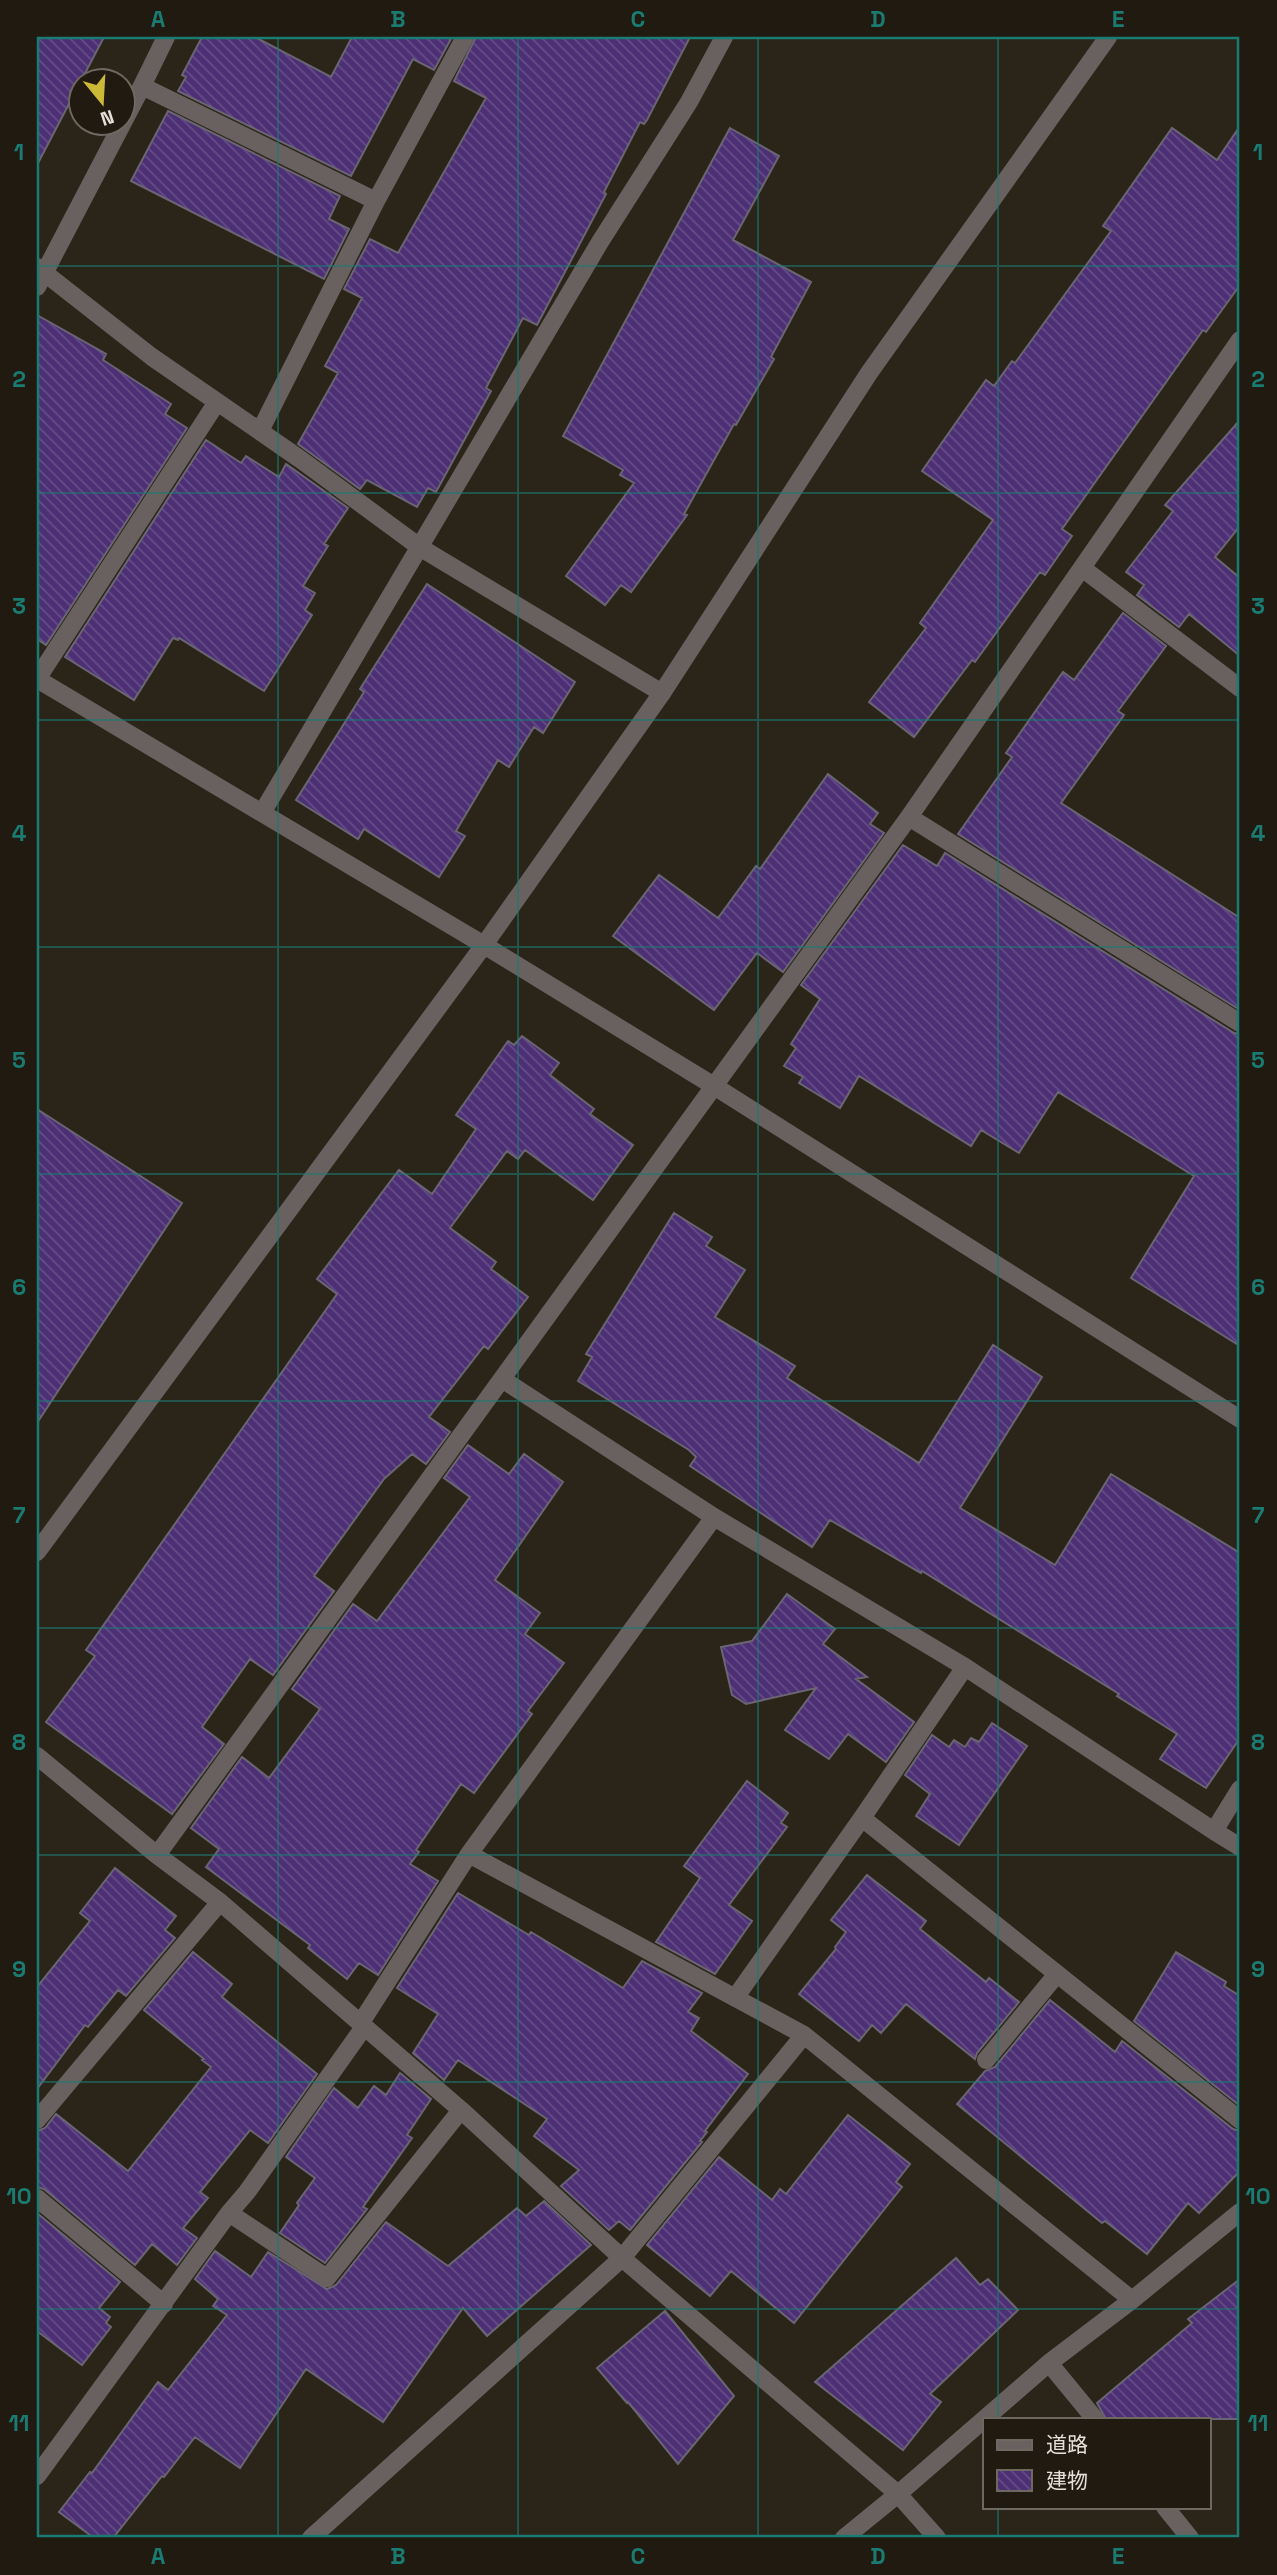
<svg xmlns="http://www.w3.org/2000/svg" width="1277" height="2575" viewBox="0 0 1277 2575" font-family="'Space Grotesk','Noto Sans JP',sans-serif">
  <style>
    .building { fill: url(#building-back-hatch); stroke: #6a6572; stroke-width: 2 }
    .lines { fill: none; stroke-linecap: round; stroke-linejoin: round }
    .service { stroke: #686160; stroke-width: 18 }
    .minor { stroke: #686160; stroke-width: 18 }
    .tertiary { stroke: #686160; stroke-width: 18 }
    .grid { fill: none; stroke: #1a7b73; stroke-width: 2; stroke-opacity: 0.55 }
    .neatline { fill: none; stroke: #1a7b73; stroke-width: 2.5 }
    .grid-label { font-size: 23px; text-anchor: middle; font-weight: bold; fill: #1a7b73 }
  </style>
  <defs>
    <pattern id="building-back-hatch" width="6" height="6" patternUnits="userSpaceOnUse" patternTransform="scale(1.75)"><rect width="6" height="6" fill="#4c2f74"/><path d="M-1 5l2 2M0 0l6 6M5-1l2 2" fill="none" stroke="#664d87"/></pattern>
  </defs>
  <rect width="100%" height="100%" fill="#2a2419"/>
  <!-- building -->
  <path class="building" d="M 37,37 L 104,37 L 37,165 Z
    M 202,37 L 255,37 L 331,77 L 352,37 L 452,37 L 434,70 L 413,59 L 351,176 L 178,91 L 186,77 L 182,75 Z
    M 476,37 L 690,37 L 647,120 L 644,124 L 640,122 L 604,192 L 606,194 L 537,325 L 523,318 L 486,388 L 491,391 L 461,446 L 436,492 L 428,488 L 417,507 L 367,480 L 360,489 L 298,444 L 338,373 L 325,366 L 362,298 L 344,289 L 370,239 L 398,253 L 486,98 L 454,81 Z
    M 168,111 L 340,196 L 329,219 L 349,229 L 324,279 L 131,181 Z
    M 1240,126 L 1240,285 L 1206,332 L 1203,330 L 1062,529 L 1072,536 L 1045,575 L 1040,572 L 975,662 L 972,660 L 914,737 L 869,702 L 926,628 L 920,623 L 993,520 L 922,471 L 986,380 L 994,386 L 1012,361 L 1015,363 L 1111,231 L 1103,226 L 1172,128 L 1217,160 Z
    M 730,128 L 779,156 L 733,240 L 811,282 L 771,357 L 774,359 L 736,425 L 734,424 L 684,514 L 687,515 L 631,592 L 621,585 L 605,605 L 566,576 L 634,483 L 620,475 L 623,470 L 563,436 Z
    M 37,315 L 106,354 L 103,360 L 171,404 L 165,414 L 187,428 L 46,645 L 37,639 Z
    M 1240,420 L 1240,526 L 1215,557 L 1240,578 L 1240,656 L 1189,614 L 1179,627 L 1137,595 L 1144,585 L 1126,572 L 1173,511 L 1165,505 Z
    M 206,440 L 241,463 L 246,456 L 279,477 L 286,464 L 348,508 L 324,544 L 328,546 L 303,586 L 315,593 L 305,610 L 312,615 L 264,691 L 179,638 L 178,640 L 173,638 L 134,700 L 65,657 Z
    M 427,584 L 575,682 L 543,733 L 534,727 L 509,767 L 498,760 L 456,831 L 465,836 L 439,877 L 364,829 L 358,839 L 296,800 L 364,692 L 360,689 Z
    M 1123,613 L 1166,646 L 1118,711 L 1124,715 L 1061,803 L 1240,918 L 1240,1010 L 958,834 L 1012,757 L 1006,753 L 1063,672 L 1074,680 Z
    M 828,774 L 878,813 L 870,824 L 884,833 L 783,972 L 757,953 L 714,1010 L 613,936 L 659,875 L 718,918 L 756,866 L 760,869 Z
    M 903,845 L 937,866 L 945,853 L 1234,1033 L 1240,1034 L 1240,1346 L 1131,1278 L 1194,1176 L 1058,1092 L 1019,1153 L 981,1130 L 971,1146 L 859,1076 L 840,1108 L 799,1083 L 803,1077 L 784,1066 L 796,1048 L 791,1044 L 820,999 L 801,985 Z
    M 522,1036 L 559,1063 L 550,1075 L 594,1109 L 590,1114 L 633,1145 L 593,1200 L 525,1150 L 518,1159 L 507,1151 L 450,1228 L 496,1262 L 491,1269 L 528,1297 L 488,1349 L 484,1346 L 429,1417 L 450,1432 L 426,1464 L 412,1454 L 384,1479 L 314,1576 L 334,1591 L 273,1675 L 250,1659 L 202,1727 L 224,1744 L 172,1814 L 46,1722 L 95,1656 L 86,1650 L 337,1294 L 317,1279 L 399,1170 L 432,1194 L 476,1129 L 456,1115 L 508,1041 L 514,1045 Z
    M 37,1109 L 182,1203 L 37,1423 Z
    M 674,1213 L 712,1237 L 706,1246 L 745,1270 L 715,1317 L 795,1366 L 787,1378 L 919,1463 L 993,1345 L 1042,1377 L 960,1508 L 1055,1565 L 1111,1474 L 1240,1553 L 1240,1738 L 1206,1788 L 1160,1759 L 1177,1734 L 1117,1696 L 1119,1694 L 922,1571 L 921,1573 L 830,1520 L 812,1547 L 690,1466 L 696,1457 L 689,1450 L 578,1381 L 592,1357 L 586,1354 Z
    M 468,1445 L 509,1474 L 524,1454 L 563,1482 L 495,1580 L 540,1613 L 525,1634 L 564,1663 L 528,1711 L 532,1714 L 474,1793 L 461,1784 L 416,1850 L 419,1852 L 410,1864 L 438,1881 L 378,1975 L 359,1963 L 347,1979 L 308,1948 L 310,1945 L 206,1867 L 219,1849 L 191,1828 L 242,1757 L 269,1778 L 320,1709 L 292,1689 L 353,1604 L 377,1621 L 470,1497 L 444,1478 Z
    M 787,1594 L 835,1629 L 823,1644 L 867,1677 L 856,1679 L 914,1722 L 886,1762 L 848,1734 L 829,1759 L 785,1730 L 816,1688 L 746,1704 L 732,1695 L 721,1647 L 752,1641 Z
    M 992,1723 L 1027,1746 L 959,1845 L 916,1816 L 930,1794 L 905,1775 L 932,1735 L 949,1747 L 954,1740 L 965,1747 L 971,1738 L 979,1742 Z
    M 747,1781 L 788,1813 L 781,1823 L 787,1827 L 729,1905 L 752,1921 L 715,1974 L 656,1942 L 700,1878 L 684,1866 Z
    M 115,1868 L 176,1916 L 165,1930 L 175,1938 L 126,1996 L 118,1990 L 88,2027 L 85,2025 L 37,2089 L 37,1987 L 90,1921 L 80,1913 Z
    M 867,1875 L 926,1921 L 920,1929 L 986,1982 L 989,1978 L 1019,2002 L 977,2053 L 975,2059 L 906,2004 L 881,2033 L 872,2025 L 859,2041 L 799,1994 L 836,1949 L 835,1947 L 846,1932 L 831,1920 Z
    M 458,1893 L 529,1935 L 531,1932 L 623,1988 L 642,1961 L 702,1993 L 688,2012 L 699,2018 L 691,2031 L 748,2074 L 705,2131 L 707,2132 L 700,2141 L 702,2142 L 630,2230 L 619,2221 L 609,2230 L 561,2186 L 579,2170 L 534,2136 L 547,2119 L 458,2060 L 444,2080 L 413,2053 L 438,2014 L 397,1988 Z
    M 193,1952 L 232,1984 L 222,1997 L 317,2074 L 268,2143 L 250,2130 L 200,2192 L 208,2198 L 183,2228 L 197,2238 L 177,2265 L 152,2244 L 135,2265 L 44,2189 L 37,2187 L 37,2131 L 45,2128 L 56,2114 L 128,2171 L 211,2067 L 202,2060 L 204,2059 L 144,2010 Z
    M 1176,1952 L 1226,1982 L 1224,1986 L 1240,1996 L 1240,2106 L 1134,2021 Z
    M 1050,2000 L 1115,2052 L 1122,2041 L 1233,2129 L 1240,2131 L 1240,2171 L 1199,2213 L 1188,2203 L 1147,2254 L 1105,2221 L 1102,2223 L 957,2104 L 985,2071 L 995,2067 Z
    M 400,2073 L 431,2099 L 407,2135 L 412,2138 L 363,2207 L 367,2209 L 325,2263 L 280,2233 L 299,2205 L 297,2203 L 315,2178 L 286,2157 L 334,2088 L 358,2108 L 374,2086 L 386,2095 Z
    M 848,2115 L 910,2164 L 896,2182 L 902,2187 L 794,2323 L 731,2271 L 710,2296 L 647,2245 L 719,2157 L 772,2200 L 780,2189 L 786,2194 Z
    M 544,2201 L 591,2245 L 487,2336 L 463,2308 L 383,2422 L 306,2369 L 240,2468 L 195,2437 L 164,2477 L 162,2476 L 113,2538 L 94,2538 L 59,2512 L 90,2472 L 92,2473 L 158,2382 L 168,2390 L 227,2315 L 213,2306 L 218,2299 L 195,2279 L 215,2251 L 251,2277 L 268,2252 L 327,2289 L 336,2285 L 386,2222 L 448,2266 L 517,2208 L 526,2216 Z
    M 37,2213 L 120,2282 L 99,2308 L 110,2317 L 106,2323 L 111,2327 L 82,2365 L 37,2331 Z
    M 956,2258 L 980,2285 L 988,2279 L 1018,2310 L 930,2394 L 941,2402 L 903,2450 L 815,2382 Z
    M 1240,2279 L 1240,2419 L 1106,2419 L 1097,2403 L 1192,2323 L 1188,2319 Z
    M 665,2311 L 734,2396 L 678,2464 L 628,2402 L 627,2403 L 597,2368 Z"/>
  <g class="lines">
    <!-- service -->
    <path class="service" d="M 986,2060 L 1057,1974"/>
    <!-- minor -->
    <path class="minor" d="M 142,86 L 166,37
      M 37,267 L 152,357 L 300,459 L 421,548 L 662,693
      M 37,287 L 142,86 L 376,201
      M 260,431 L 376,201 L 465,37
      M 1082,568 L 1240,688
      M 37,679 L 217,402
      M 37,679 L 262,813
      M 909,817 L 1240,1023
      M 484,945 L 262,813 L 600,242 L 689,102 L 724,37
      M 502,1379 L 714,1517 L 965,1667 L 862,1818 L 735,1998
      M 965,1667 L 1214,1831
      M 37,1756 L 157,1855 L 220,1902 L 461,2110 L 622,2258 L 898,2494 L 937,2538
      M 1240,1789 L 1214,1831 L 1240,1847
      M 862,1818 L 1240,2120
      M 469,1854 L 804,2035 L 1132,2300
      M 157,1855 L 909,817 L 1240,340
      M 360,2024 L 469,1854 L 714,1517
      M 37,2120 L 220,1902
      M 37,2198 L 164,2304
      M 229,2213 L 327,2278 L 461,2110
      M 1049,2363 L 1095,2419
      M 37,2476 L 229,2213 L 247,2192 L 364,2027
      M 1165,2507 L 1190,2538
      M 311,2538 L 622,2258 L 804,2035
      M 844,2538 L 898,2494 L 1049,2363 L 1132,2300 L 1240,2212"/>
    <!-- tertiary -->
    <path class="tertiary" d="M 484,945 L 714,1086 L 1240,1419
      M 37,1552 L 484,945 L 662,693 L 869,373 L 1108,37"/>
  </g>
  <!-- grid -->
  <path class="grid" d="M 278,37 L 278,2538M 518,37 L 518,2538M 758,37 L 758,2538M 998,37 L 998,2419M 37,266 L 1240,266M 37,493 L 1240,493M 37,720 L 1240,720M 37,947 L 1240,947M 37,1174 L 1240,1174M 37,1401 L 1240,1401M 37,1628 L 1240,1628M 37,1855 L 1240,1855M 37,2082 L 1240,2082M 37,2309 L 1240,2309M 998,2507 L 998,2538"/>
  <!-- border -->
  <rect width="1277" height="2575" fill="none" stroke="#201a10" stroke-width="77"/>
  <!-- legend -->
  <rect x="983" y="2418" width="228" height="91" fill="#201a10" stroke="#6e6960" stroke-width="2"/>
  <rect x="997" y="2440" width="35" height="10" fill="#686160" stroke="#6e6960" stroke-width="2"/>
  <text x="1046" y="2452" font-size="21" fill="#e4e0d9">道路</text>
  <rect x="997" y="2470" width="35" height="21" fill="url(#building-back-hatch)" stroke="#6e6960" stroke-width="2"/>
  <text x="1046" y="2488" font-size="21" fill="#e4e0d9">建物</text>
  <!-- north arrow -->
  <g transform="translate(102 102) rotate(162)"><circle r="33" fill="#201a10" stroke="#6e6960" stroke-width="2"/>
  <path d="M0-5L12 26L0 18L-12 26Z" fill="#cdb938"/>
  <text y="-10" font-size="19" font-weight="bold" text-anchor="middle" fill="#e4e0d9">N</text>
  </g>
  <rect x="38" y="38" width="1200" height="2498" class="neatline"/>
  <g class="grid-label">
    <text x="158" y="27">A</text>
    <text x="398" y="27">B</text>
    <text x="638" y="27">C</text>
    <text x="878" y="27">D</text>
    <text x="1118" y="27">E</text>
    <text x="19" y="160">1</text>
    <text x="1258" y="160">1</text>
    <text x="19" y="387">2</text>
    <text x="1258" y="387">2</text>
    <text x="19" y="614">3</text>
    <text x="1258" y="614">3</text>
    <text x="19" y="841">4</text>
    <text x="1258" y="841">4</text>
    <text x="19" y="1068">5</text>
    <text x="1258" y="1068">5</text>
    <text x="19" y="1295">6</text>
    <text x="1258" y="1295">6</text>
    <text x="19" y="1523">7</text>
    <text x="1258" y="1523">7</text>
    <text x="19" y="1750">8</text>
    <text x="1258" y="1750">8</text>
    <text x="19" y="1977">9</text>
    <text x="1258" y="1977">9</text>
    <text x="19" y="2204">10</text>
    <text x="1258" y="2204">10</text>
    <text x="19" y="2431">11</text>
    <text x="1258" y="2431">11</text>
    <text x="158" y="2564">A</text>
    <text x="398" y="2564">B</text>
    <text x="638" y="2564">C</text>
    <text x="878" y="2564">D</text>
    <text x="1118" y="2564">E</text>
  </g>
</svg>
